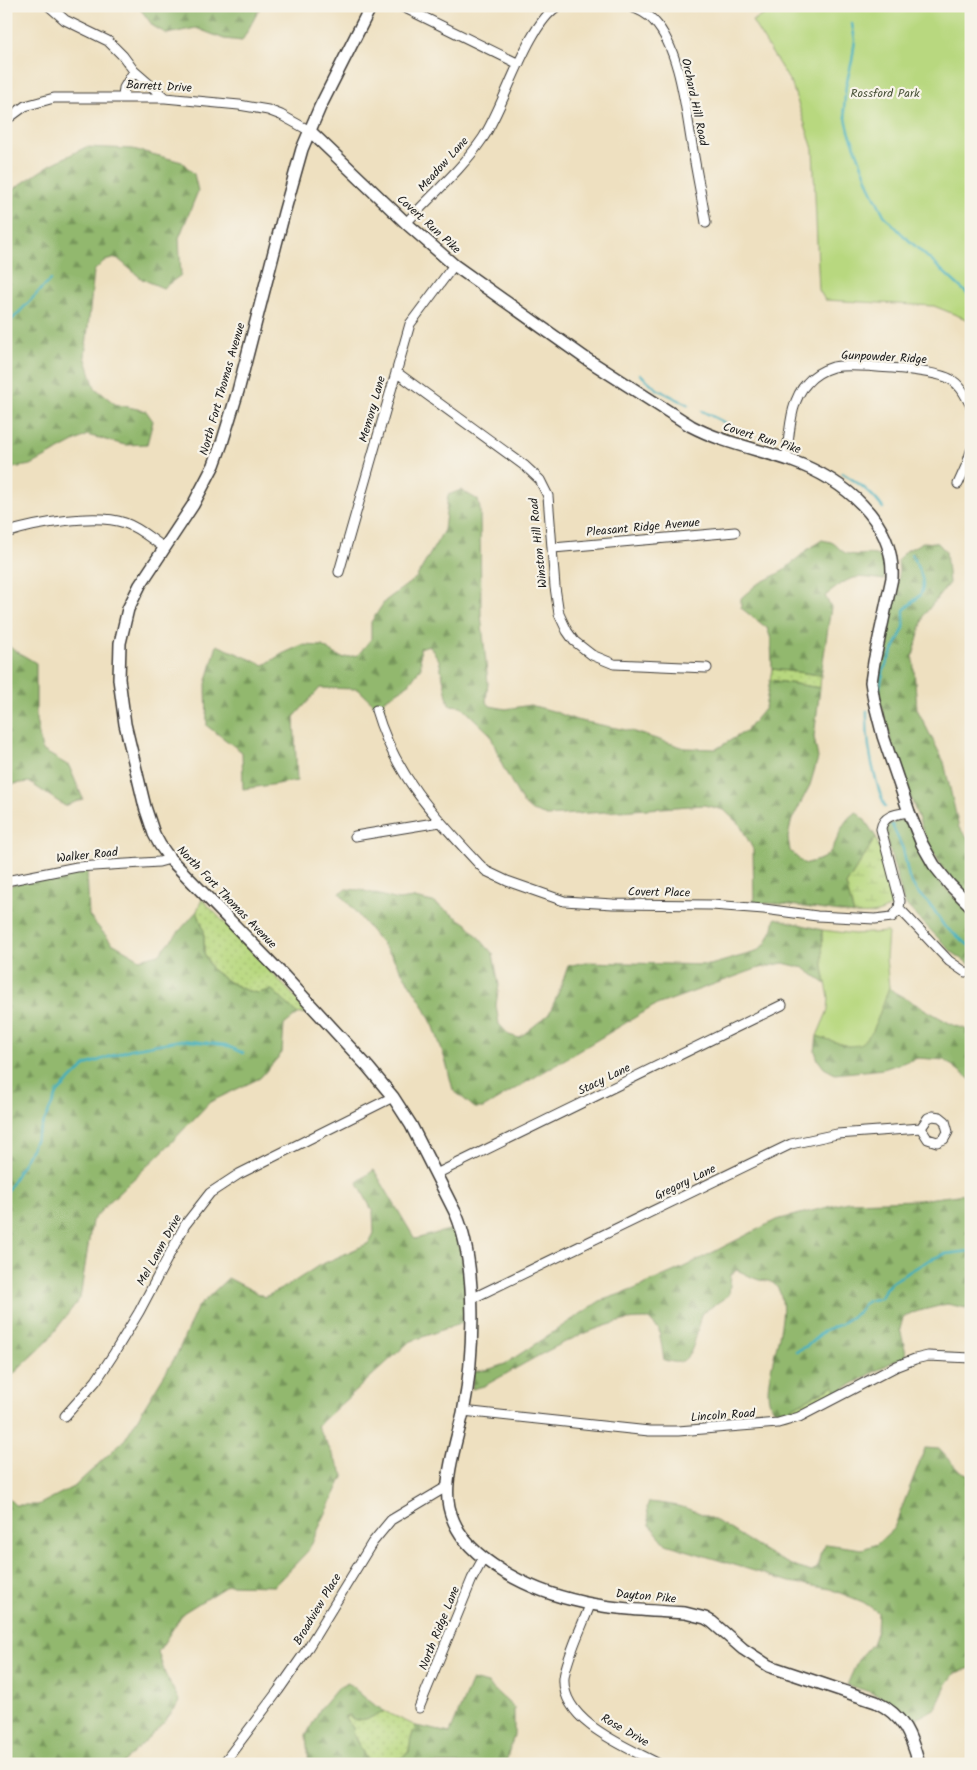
<svg xmlns="http://www.w3.org/2000/svg" width="977" height="1770" viewBox="0 0 977 1770" font-family="Kalam,sans-serif">
  <style>
    .grass { fill: url(#grass-dots); stroke: #6a7a4e }
    .forest { fill: url(#forest-firs); stroke: #576a45 }
    .wetland { fill: url(#wetland-marsh); stroke: #6a7a4e }
    .green { fill: #b8d87f; stroke: #6a7a4e }
    .lines { fill: none; stroke-linecap: round; stroke-linejoin: round }
    .stream { stroke: #40afbd; stroke-width: 2.5 }
    .minor-casing { stroke: #3c3935; stroke-width: 11 }
    .tertiary-casing { stroke: #3c3935; stroke-width: 14 }
    .minor { stroke: #fff; stroke-width: 9 }
    .tertiary { stroke: #fff; stroke-width: 11 }
    .labels { text-anchor: middle; stroke-width: 4.5; stroke-linejoin: round; paint-order: stroke }
    .street-label { font-size: 12px; fill: #1c1c1c; stroke: #f7f3e8 }
    .park-label { font-size: 12px; fill: #4b543a; stroke: #f7f3e8 }
  </style>
  <defs>
    <pattern id="grass-dots" width="8" height="8" patternUnits="userSpaceOnUse" patternTransform="scale(1.25)"><rect width="8" height="8" fill="#b8d87f"/><path d="M2 2h.1M6 6h.1" fill="none" stroke="#9eb96d" stroke-width="1.8" stroke-linecap="round"/></pattern>
    <pattern id="forest-firs" width="22" height="20" patternUnits="userSpaceOnUse" patternTransform="scale(1.25)"><rect width="22" height="20" fill="#92b86e"/><path d="M5 1l3.5 6h-7zM16 11l3.5 6h-7z" fill="#76955a"/></pattern>
    <pattern id="wetland-marsh" width="20" height="14" patternUnits="userSpaceOnUse" patternTransform="scale(1.25)"><rect width="20" height="14" fill="#b8d87f"/><path d="M1 5h8M5 5V1M11 12h8M15 12V8" fill="none" stroke="#9eb96d"/></pattern>
  </defs>
  <rect width="100%" height="100%" fill="#f7f3e8"/>
  <filter id="ink" filterUnits="userSpaceOnUse"><feTurbulence type="fractalNoise" baseFrequency=".02" numOctaves="2"/><feDisplacementMap in="SourceGraphic" scale="10" xChannelSelector="R" yChannelSelector="G"/><feConvolveMatrix kernelMatrix="1 2 1 2 8 2 1 2 1" color-interpolation-filters="sRGB"/></filter>
  <filter id="wash" filterUnits="userSpaceOnUse"><feTurbulence type="fractalNoise" baseFrequency=".0096" numOctaves="4" result="noise"/><feDisplacementMap in="SourceGraphic" scale="20" xChannelSelector="R" yChannelSelector="G"/><feGaussianBlur stdDeviation="1.12" result="paint"/><feColorMatrix in="noise" values="0 0 0 0 0 0 0 0 0 0 0 0 0 0 0 0 0 1.4 0 .05"/><feComposite in="paint" operator="in"/></filter>
  <g filter="url(#wash)">
    <rect width="100%" height="100%" fill="#eee0c0"/>
    <!-- grass -->
    <path class="grass" d="M 772,669 L 821,675 L 820,688 L 770,680 Z
      M 202,899 L 310,1013 L 298,1014 L 272,990 L 257,993 L 245,990 L 229,982 L 212,970 L 204,953 L 204,931 L 197,911 Z
      M 835,1385 L 836,1393 L 788,1415 L 785,1416 L 781,1413 Z
      M 384,1711 L 416,1726 C 412,1734 411,1741 409,1750 C 405,1764 381,1764 369,1764 L 354,1736 L 353,1728 L 344,1717 C 357,1712 372,1719 384,1711 Z"/>
    <!-- forest -->
    <path class="forest" d="M 138,6 L 261,6 L 242,41 L 224,39 L 196,28 L 167,34 L 153,26 Z
      M 86,147 L 133,149 L 182,162 L 194,174 L 198,191 L 179,238 L 181,275 L 163,288 L 142,279 L 117,258 L 104,261 L 94,271 L 85,356 L 95,388 L 115,404 L 146,411 L 153,421 L 147,444 L 125,445 L 87,435 L 31,465 L 6,469 L 6,191 L 9,192 L 50,165 Z
      M 461,490 L 478,500 L 480,509 L 481,614 L 488,683 L 486,701 L 490,706 L 506,709 L 530,705 L 553,711 L 576,720 L 631,731 L 685,748 L 716,749 L 746,731 L 765,708 L 770,680 L 820,688 L 814,737 L 818,758 L 810,785 L 791,822 L 788,838 L 790,851 L 804,864 C 810,862 818,861 823,858 C 840,848 837,821 857,812 L 864,819 L 876,837 L 846,885 L 854,914 L 783,904 L 754,903 L 753,849 L 740,825 L 724,810 L 704,805 L 547,816 L 532,811 L 523,803 L 503,767 L 490,734 L 461,706 L 449,705 L 439,660 L 429,645 L 420,648 L 421,667 L 408,685 L 383,701 L 384,708 L 375,705 L 358,689 L 320,688 L 294,717 L 297,781 L 243,789 L 242,752 L 207,726 L 206,684 L 217,645 L 264,665 L 282,654 L 302,645 L 322,646 L 342,658 L 358,655 L 371,639 L 371,622 L 385,601 L 416,578 L 444,530 L 448,495 Z
      M 822,540 C 825,541 830,541 833,543 C 839,547 842,553 849,554 C 863,557 875,549 886,562 L 884,580 C 850,575 852,576 825,596 L 831,607 L 821,675 L 772,669 L 771,639 L 767,628 L 741,608 L 741,598 L 756,585 L 783,571 L 807,550 Z
      M 923,542 L 938,543 L 946,552 L 949,583 L 924,615 L 913,656 L 917,709 L 944,762 L 959,828 L 971,841 L 971,899 L 944,870 L 927,841 L 897,762 L 875,682 L 899,576 L 898,559 L 906,551 Z
      M 6,645 L 36,663 L 36,720 L 42,750 L 69,766 L 83,799 L 65,806 L 29,782 L 6,785 Z
      M 900,820 C 914,822 917,846 923,858 C 934,879 954,897 971,914 L 971,965 L 952,952 L 904,903 L 885,832 L 887,825 Z
      M 87,870 L 89,916 L 112,943 L 140,959 L 159,954 L 197,911 L 204,931 L 204,953 L 212,970 L 229,982 L 245,990 L 257,993 L 272,990 L 298,1014 L 284,1025 L 282,1053 L 260,1078 L 210,1102 L 163,1151 L 108,1203 L 92,1221 L 80,1298 L 45,1344 L 6,1381 L 6,887 L 25,881 Z
      M 346,889 L 361,890 L 398,900 L 414,898 L 433,902 L 467,924 L 493,954 L 499,985 L 496,1005 L 499,1024 L 509,1035 L 519,1038 L 549,1014 L 560,989 L 568,966 L 585,962 L 710,965 L 756,952 L 766,943 L 773,928 L 775,918 L 822,930 L 823,967 L 826,984 L 804,968 L 783,963 L 756,969 L 654,1006 L 483,1108 L 475,1108 L 453,1090 L 446,1062 L 434,1027 L 421,1001 L 391,955 L 340,893 Z
      M 889,987 L 894,992 L 951,1024 L 971,1031 L 971,1080 L 945,1060 L 918,1058 L 883,1069 L 835,1074 L 824,1068 L 818,1060 L 815,1051 L 817,1036 L 848,1046 L 873,1031 Z
      M 374,1170 L 415,1239 L 456,1228 L 464,1270 L 466,1321 L 409,1342 L 317,1426 L 344,1475 L 308,1551 L 274,1586 L 228,1585 L 183,1613 L 158,1652 L 165,1674 L 180,1702 L 161,1726 L 122,1764 L 6,1764 L 6,1496 L 15,1505 L 38,1505 L 75,1486 L 125,1439 L 177,1354 L 197,1308 L 228,1278 L 265,1297 L 289,1285 L 318,1266 L 369,1243 L 374,1233 L 373,1212 L 357,1182 Z
      M 971,1189 L 971,1309 L 947,1304 L 911,1313 L 903,1318 L 900,1329 L 907,1357 L 896,1360 L 836,1393 L 835,1385 L 781,1413 C 744,1401 801,1317 776,1286 C 771,1280 766,1281 759,1280 C 752,1278 744,1273 737,1270 L 731,1274 L 729,1295 L 701,1314 C 697,1327 695,1359 679,1362 C 675,1363 668,1361 664,1360 L 659,1330 L 649,1319 C 641,1319 631,1319 623,1321 C 572,1333 529,1362 484,1386 L 472,1389 L 473,1372 L 490,1369 L 505,1364 L 600,1301 L 632,1290 L 684,1267 L 776,1220 L 848,1202 L 919,1200 L 965,1194 Z
      M 925,1448 L 939,1449 L 958,1470 L 971,1476 L 971,1668 L 955,1673 L 947,1684 L 936,1708 L 918,1718 L 915,1726 C 895,1699 878,1694 847,1685 L 858,1660 L 872,1644 L 877,1630 L 878,1612 L 863,1602 L 830,1589 L 790,1582 L 666,1544 L 650,1525 L 647,1508 L 649,1502 C 668,1504 685,1506 702,1514 C 740,1531 771,1562 812,1572 L 818,1567 L 820,1555 L 826,1544 L 862,1549 L 877,1544 L 894,1528 Z
      M 472,1680 L 488,1684 L 514,1708 L 514,1735 L 506,1762 L 507,1764 L 392,1764 L 409,1752 L 411,1738 L 416,1726 L 450,1733 Z
      M 348,1683 L 371,1703 L 384,1711 L 370,1718 L 354,1721 L 349,1715 L 344,1717 L 353,1728 L 354,1736 L 369,1764 L 309,1764 L 306,1736 L 320,1709 L 338,1688 Z"/>
    <!-- wetland -->
    <path class="wetland" d="M 876,837 L 893,898 L 891,906 C 880,915 867,915 854,914 L 846,885 Z"/>
    <!-- green -->
    <path class="green" d="M 781,6 L 971,6 L 971,321 L 934,306 L 825,300 L 819,290 L 813,149 L 792,85 L 752,21 Z
      M 822,930 L 854,934 L 888,932 L 886,958 L 889,987 L 873,1031 L 860,1045 L 848,1046 L 817,1036 L 828,1010 L 829,998 L 823,967 Z"/>
    <g class="lines">
      <!-- stream -->
      <path class="stream" d="M 852,24 L 855,40 L 852,61 L 846,85 L 844,109 L 849,131 L 871,189 L 884,215 L 903,235 L 971,297
        M 6,326 L 50,280
        M 640,374 L 657,389 L 689,405
        M 702,411 L 751,436
        M 842,473 C 859,483 871,492 883,508
        M 879,690 L 884,669 L 904,628 L 904,610 C 909,605 914,601 919,596 C 929,583 917,566 911,554
        M 867,711 C 866,745 873,776 885,807
        M 892,825 L 903,849 L 909,878 L 917,892 L 932,907 L 944,926 L 971,947
        M 6,1193 L 32,1147 L 58,1092 L 86,1065 L 131,1049 L 181,1040 L 225,1045 L 243,1053
        M 796,1351 L 807,1346 L 825,1330 L 839,1325 L 857,1313 L 867,1301 L 881,1298 L 885,1289 L 892,1282 L 929,1260 L 945,1254 L 971,1251"/>
    </g>
  </g>
  <g filter="url(#ink)">
    <g class="lines">
      <defs>
        <path id="minor" d="M 49,6 L 65,20 L 108,41 L 123,56 L 134,71 L 165,98
          M 401,6 L 519,64
          M 628,6 C 638,9 647,13 654,21 C 681,50 686,113 693,151 C 697,175 702,199 706,223
          M 123,97 L 124,88 L 134,71
          M 6,120 L 25,106 L 54,98 L 165,98 L 239,105 L 268,110 L 281,115 L 310,131
          M 406,223 C 432,195 462,169 483,138 C 505,105 527,25 558,6
          M 396,372 L 525,466 L 540,480 L 548,496 L 555,587 L 559,614 L 567,631 L 574,641 L 592,655 L 614,664 L 707,668
          M 786,459 C 790,435 789,401 807,383 C 813,376 823,370 833,367 C 851,363 935,370 950,379 C 961,385 965,395 971,406
          M 958,484 L 967,464 L 971,451
          M 6,533 C 36,523 96,513 125,523 C 140,528 152,540 165,548
          M 553,548 L 735,532
          M 339,572 L 410,324 L 454,265
          M 376,710 C 395,775 434,816 479,864 L 486,871 L 507,881 L 564,901 L 613,904 L 712,905 L 764,909 L 817,916 L 875,919 L 892,917 L 895,914 L 899,908 L 900,901 L 881,829 C 883,815 897,814 909,812
          M 355,836 L 440,822
          M 6,881 L 77,867 L 159,862 L 170,859
          M 899,908 L 949,961 L 965,972
          M 436,1174 L 782,1005
          M 471,1299 L 791,1144 L 837,1134 L 921,1128 L 928,1139 L 937,1142 L 944,1139 L 948,1132 L 945,1121 L 940,1117 L 933,1116 L 928,1118 L 921,1128
          M 463,1411 L 649,1431 L 678,1431 L 778,1423 L 799,1417 L 897,1366 L 915,1359 L 928,1356 L 971,1358
          M 65,1416 L 96,1381 L 113,1355 L 139,1312 L 185,1225 L 210,1193 L 239,1174 L 393,1097
          M 590,1605 C 583,1624 566,1659 564,1678 C 561,1722 627,1747 659,1764
          M 419,1708 L 472,1579 L 483,1559
          M 223,1764 L 278,1691 L 306,1651 L 372,1543 L 391,1520 L 448,1486"/>
        <path id="tertiary" d="M 371,6 L 320,107 L 302,149 L 284,213 L 238,391 L 222,443 L 214,465 L 193,505 L 140,585 L 128,609 L 120,643 L 119,679 L 125,724 L 145,807 L 154,834 L 160,845 L 170,859 L 284,976 L 368,1067 L 393,1097 L 411,1125 L 456,1214 C 478,1266 474,1358 463,1413 C 457,1439 443,1481 449,1507 C 455,1533 471,1550 493,1565 C 553,1606 616,1609 685,1613 L 705,1618 L 712,1622 L 743,1649 L 769,1666 L 876,1702 C 904,1716 911,1735 919,1764
          M 310,131 L 406,223 L 454,265 L 585,358 L 691,426 C 723,443 758,449 792,461 C 842,479 895,520 892,578 L 874,662 L 871,682 L 874,701 L 883,736 L 909,812 L 922,844 L 934,865 L 950,885 L 971,906"/>
      </defs>
      <!-- minor casing -->
      <use href="#minor" class="minor-casing"/>
      <!-- tertiary casing -->
      <use href="#tertiary" class="tertiary-casing"/>
      <!-- minor -->
      <use href="#minor" class="minor"/>
      <!-- tertiary -->
      <use href="#tertiary" class="tertiary"/>
    </g>
  </g>
  <g class="labels">
    <!-- street labels -->
    <g class="street-label">
      <text transform="translate(159 86) rotate(3)" y="4">Barrett Drive</text>
      <text transform="translate(695 102) rotate(78)" y="4">Orchard Hill Road</text>
      <text transform="translate(443 164) rotate(-48)" y="4">Meadow Lane</text>
      <text transform="translate(429 224) rotate(42)" y="4">Covert Run Pike</text>
      <text transform="translate(884 357) rotate(3)" y="4">Gunpowder Ridge</text>
      <text transform="translate(222 389) rotate(-74)" y="4">North Fort Thomas Avenue</text>
      <text transform="translate(372 409) rotate(-74)" y="4">Memory Lane</text>
      <text transform="translate(762 438) rotate(17)" y="4">Covert Run Pike</text>
      <text transform="translate(643 527) rotate(-5)" y="4">Pleasant Ridge Avenue</text>
      <text transform="translate(538 543) rotate(-96)" y="4">Winston Hill Road</text>
      <text transform="translate(87 855) rotate(-6)" y="4">Walker Road</text>
      <text transform="translate(659 892) rotate(1)" y="4">Covert Place</text>
      <text transform="translate(227 897) rotate(46)" y="4">North Fort Thomas Avenue</text>
      <text transform="translate(604 1079) rotate(-26)" y="4">Stacy Lane</text>
      <text transform="translate(685 1182) rotate(-26)" y="4">Gregory Lane</text>
      <text transform="translate(159 1250) rotate(-61)" y="4">Mel Lawn Drive</text>
      <text transform="translate(723 1415) rotate(-4)" y="4">Lincoln Road</text>
      <text transform="translate(646 1596) rotate(5)" y="4">Dayton Pike</text>
      <text transform="translate(317 1609) rotate(-59)" y="4">Broadview Place</text>
      <text transform="translate(439 1628) rotate(-68)" y="4">North Ridge Lane</text>
      <text transform="translate(625 1730) rotate(30)" y="4">Rose Drive</text>
    </g>
    <!-- park labels -->
    <g class="park-label">
      <text x="885" y="97">Rossford Park</text>
    </g>
  </g>
  <!-- margin -->
  <rect width="977" height="1770" fill="none" stroke="#f7f3e8" stroke-width="25"/>
</svg>
